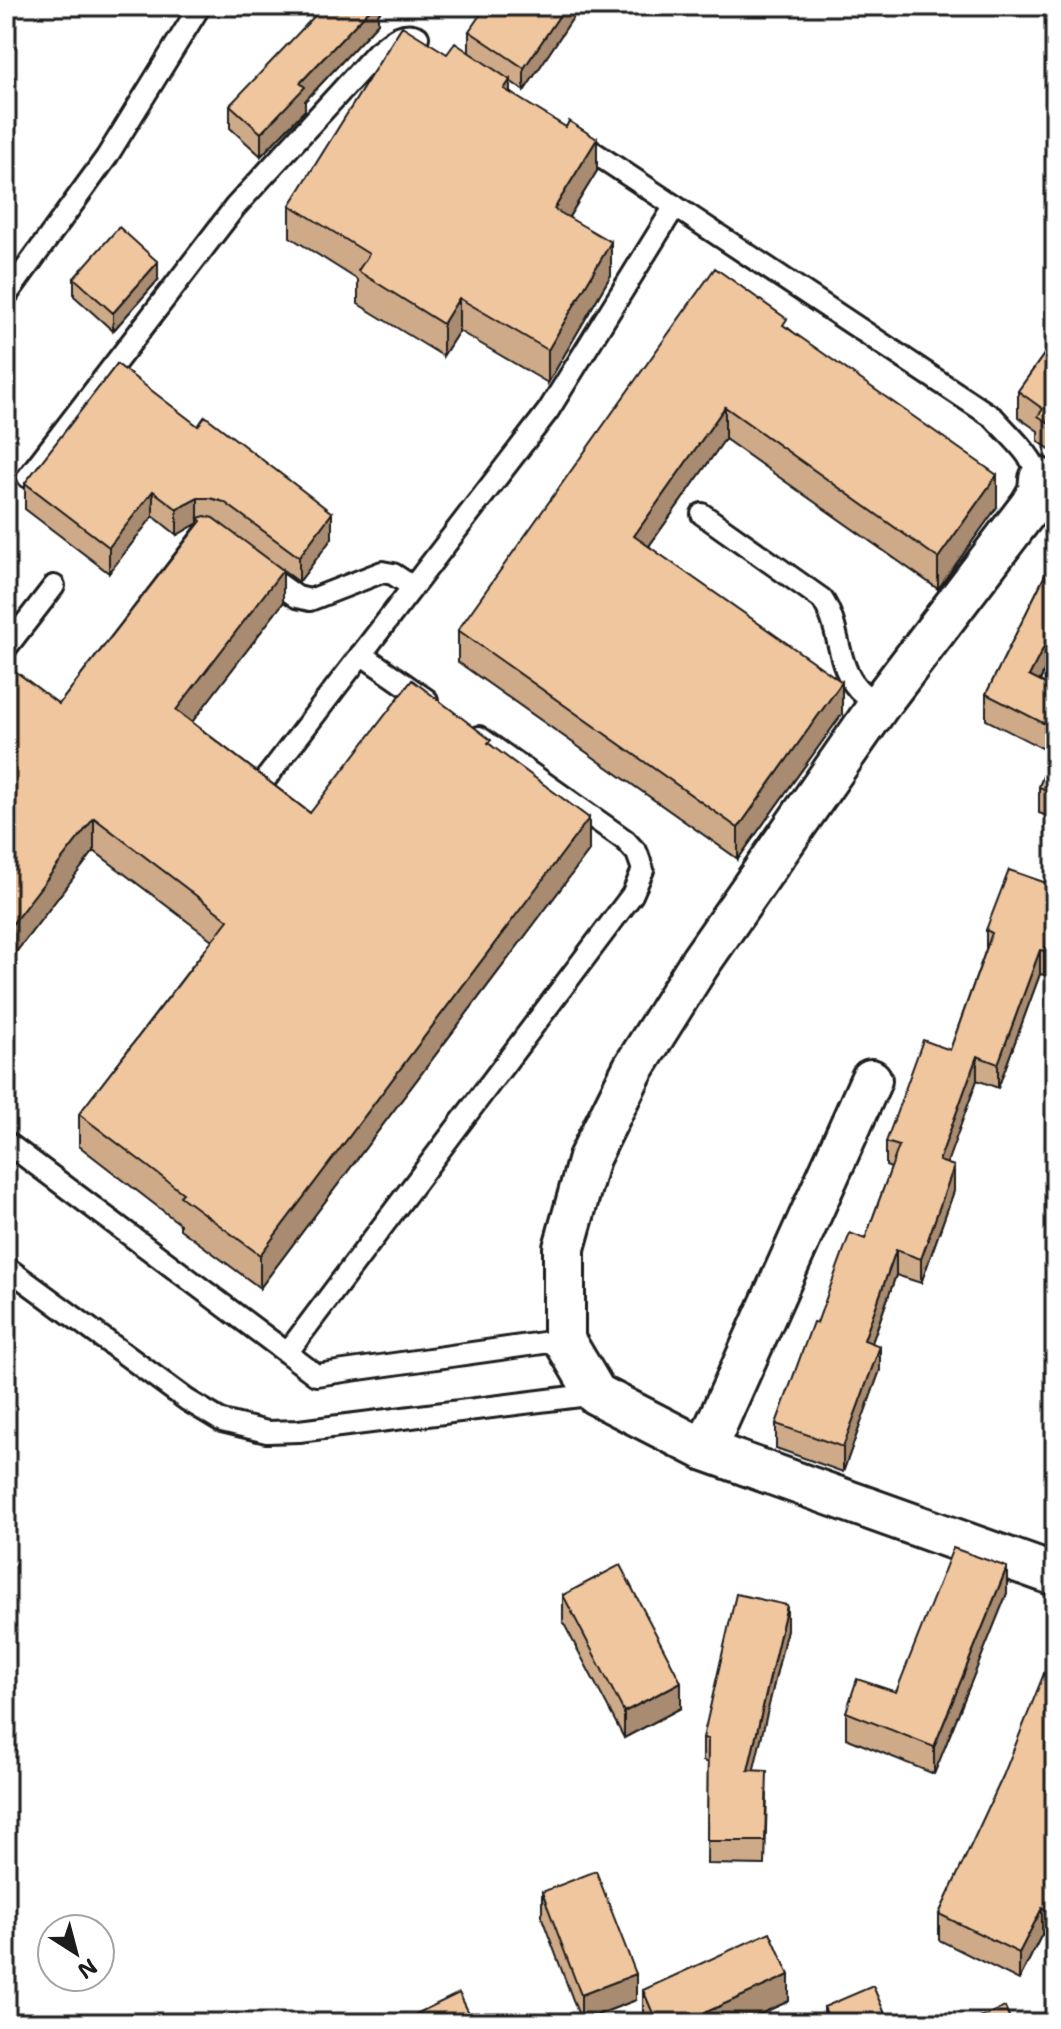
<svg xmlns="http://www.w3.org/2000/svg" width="1061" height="2029" viewBox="0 0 1061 2029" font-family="'Shantell Sans',sans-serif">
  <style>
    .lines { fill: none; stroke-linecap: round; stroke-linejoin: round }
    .service-casing { stroke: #1c1c1c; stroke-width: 26 }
    .minor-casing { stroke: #1c1c1c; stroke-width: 46 }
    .service { stroke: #fff; stroke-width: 20 }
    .minor { stroke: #fff; stroke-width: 40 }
    .wall { fill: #ceaa89; stroke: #1c1c1c; stroke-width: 2 }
    .shaded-wall { fill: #a88b6f; stroke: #1c1c1c; stroke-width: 2 }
    .building { fill: #f0c69f; stroke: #1c1c1c; stroke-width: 2 }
  </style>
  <rect width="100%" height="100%" fill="#fff"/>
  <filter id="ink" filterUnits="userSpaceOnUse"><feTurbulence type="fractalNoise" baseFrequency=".0125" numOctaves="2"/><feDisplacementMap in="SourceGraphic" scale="16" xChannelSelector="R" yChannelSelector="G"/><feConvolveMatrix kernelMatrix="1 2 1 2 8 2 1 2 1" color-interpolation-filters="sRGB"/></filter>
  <g filter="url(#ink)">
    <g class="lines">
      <defs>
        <path id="service" d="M 575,140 L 994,418 C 1010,436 1033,455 1040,479
          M 6,296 L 106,158 L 200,6
          M 28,477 L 235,207 L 377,52 C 389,43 402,29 418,37
          M 702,514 L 822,599 C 840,625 836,659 854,684 C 860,693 870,699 879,705
          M 262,572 L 297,597 L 310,600 L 382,572 L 393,574 L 413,587
          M 6,648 L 54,586
          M 361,654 L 427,700
          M 479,737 L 625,840 L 637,853 L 643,870 L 632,895 L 287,1353 L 316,1375 L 564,1340
          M 264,781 L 548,411 L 675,206
          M 6,1142 L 287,1353
          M 6,1267 L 187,1400 L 222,1421 L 267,1432 L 299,1431 L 596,1394"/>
        <path id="minor" d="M 1040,479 L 1039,491 L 1031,505 L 879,705 L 699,964 L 633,1069 L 589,1158 L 564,1248 L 564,1340 L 596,1394 L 705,1450 L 1055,1575
          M 705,1450 L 871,1080"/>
      </defs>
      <!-- service casing -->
      <use href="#service" class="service-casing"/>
      <!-- minor casing -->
      <use href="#minor" class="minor-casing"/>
      <!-- service -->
      <use href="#service" class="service"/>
      <!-- minor -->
      <use href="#minor" class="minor"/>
    </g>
    <!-- wall -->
    <path class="wall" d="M 576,6 L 576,13 L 524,91 L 510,81 L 510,92 L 597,171 L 569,217 L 611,275 L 548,383 L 459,331 L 443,356 L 358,304 L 358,280 L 290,237 L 290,205 L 447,54 L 469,53 L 469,31 Z
      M 378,14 L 378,23 L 305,101 L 305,110 L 261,156 L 230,128 L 230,105 Z
      M 74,278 L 158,280 L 113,331 L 74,296 Z
      M 787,327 L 997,507 L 938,589 L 725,439 L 649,546 L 842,714 L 738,859 L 458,662 L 458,630 Z
      M 1055,339 L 1055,453 L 1038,441 L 1038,431 L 1018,417 L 1018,391 Z
      M 117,364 L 332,538 L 299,582 L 283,570 L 283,603 L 192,722 L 310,813 L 491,745 L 589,851 L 260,1288 L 180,1229 L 180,1224 L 79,1146 L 79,1114 L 212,940 L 94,851 L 6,965 L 6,682 L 59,704 L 198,523 L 177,535 L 153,516 L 109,573 L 25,509 L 25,483 Z
      M 1055,555 L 1055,650 L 1040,681 L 1055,689 L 1055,819 L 1039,813 L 1039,787 L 1052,753 L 986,720 L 986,694 Z
      M 1055,886 L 1055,943 L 1044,975 L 1040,974 L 998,1088 L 977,1080 L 946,1164 L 954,1191 L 921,1283 L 896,1275 L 872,1343 L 880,1370 L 843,1472 L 776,1448 L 776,1424 L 817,1323 L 865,1239 L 891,1168 L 886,1166 L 886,1142 L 950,1050 L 986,949 L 986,930 Z
      M 1007,1593 L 934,1774 L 846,1738 L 846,1712 L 896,1692 Z
      M 563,1595 L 681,1708 L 624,1738 L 563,1622 Z
      M 787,1629 L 753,1770 L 767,1794 L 765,1865 L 707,1864 L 708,1763 L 703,1761 L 703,1738 Z
      M 1055,1675 L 1055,1939 L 1042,1934 L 1019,1980 L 939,1940 L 939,1914 Z
      M 542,1892 L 636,2000 L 581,2021 L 542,1918 Z
      M 643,1990 L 789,2001 L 740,2023 L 645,2023 L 643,2016 Z
      M 824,2007 L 889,2023 L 824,2023 Z"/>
    <!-- shaded-wall -->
    <path class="shaded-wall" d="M 373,6 L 386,6 L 378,14 L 378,23 L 305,101 L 305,110 L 261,156 L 261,133 L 300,83 Z
      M 566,6 L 576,6 L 576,13 L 524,91 L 524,68 Z
      M 510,80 L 510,112 L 504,89 Z
      M 597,139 L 597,171 L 554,241 L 554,209 Z
      M 611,242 L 611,275 L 548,383 L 548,350 Z
      M 158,262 L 158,280 L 113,331 L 113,313 Z
      M 459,298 L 459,331 L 443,356 L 443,324 Z
      M 725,407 L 725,439 L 634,567 L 634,536 Z
      M 997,475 L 997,507 L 938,589 L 938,558 Z
      M 153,491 L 153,516 L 109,573 L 109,547 Z
      M 198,498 L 198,523 L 177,535 L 177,509 Z
      M 332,513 L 332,538 L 299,582 L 299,557 Z
      M 283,570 L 283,603 L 176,743 L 176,710 Z
      M 1055,625 L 1055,650 L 1029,702 L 1029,676 Z
      M 842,682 L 842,714 L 738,859 L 738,828 Z
      M 94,818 L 94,851 L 6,965 L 6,932 Z
      M 589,818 L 589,851 L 260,1288 L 260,1255 Z
      M 1055,919 L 1055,943 L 1044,975 L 1044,951 Z
      M 1040,950 L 1040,974 L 998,1088 L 998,1064 Z
      M 977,1056 L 977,1080 L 939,1185 L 939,1161 Z
      M 954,1166 L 954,1191 L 921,1283 L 921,1259 Z
      M 896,1250 L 896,1275 L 864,1364 L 864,1340 Z
      M 880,1346 L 880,1370 L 843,1472 L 843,1447 Z
      M 1007,1567 L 1007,1593 L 934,1774 L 934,1747 Z
      M 787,1605 L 787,1629 L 748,1794 L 748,1770 Z
      M 681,1682 L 681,1708 L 624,1738 L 624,1712 Z
      M 1042,1908 L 1042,1934 L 1019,1980 L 1019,1953 Z
      M 636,1974 L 636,2000 L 581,2021 L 581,1995 Z
      M 789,1975 L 789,2001 L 740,2023 L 682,2023 Z"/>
    <!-- building -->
    <path class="building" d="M 324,6 L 373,6 L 300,83 L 305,87 L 261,133 L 230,105 Z
      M 486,6 L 566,6 L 524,68 L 469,31 Z
      M 402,26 L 447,54 L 455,43 L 510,80 L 504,89 L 566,127 L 569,121 L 597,139 L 554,209 L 611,242 L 548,350 L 459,298 L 443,324 L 358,271 L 369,254 L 290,205 Z
      M 119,227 L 158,262 L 113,313 L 74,278 Z
      M 715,268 L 787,319 L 783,325 L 997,475 L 938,558 L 725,407 L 634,536 L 842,682 L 738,828 L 458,630 Z
      M 1055,339 L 1055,427 L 1038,416 L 1043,409 L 1018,391 Z
      M 117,364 L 198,426 L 205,416 L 332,513 L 299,557 L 224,502 L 210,498 L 198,498 L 177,509 L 153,491 L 109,547 L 25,483 Z
      M 205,516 L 213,518 L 283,570 L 176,710 L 310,813 L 412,680 L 491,740 L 488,743 L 589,818 L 260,1255 L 180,1196 L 183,1193 L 79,1114 L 228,920 L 94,818 L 6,932 L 6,682 L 15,671 L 59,704 L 201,521 L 198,518 Z
      M 1055,555 L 1055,625 L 1029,676 L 1055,689 L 1055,729 L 986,694 Z
      M 1055,746 L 1055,793 L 1039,787 Z
      M 1009,870 L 1055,886 L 1055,919 L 1044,951 L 1040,950 L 998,1064 L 977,1056 L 939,1161 L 954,1166 L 921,1259 L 896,1250 L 864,1340 L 880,1346 L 843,1447 L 776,1424 L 813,1322 L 817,1323 L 850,1233 L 865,1239 L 899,1146 L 886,1142 L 923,1040 L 950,1050 L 992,933 L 986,930 Z
      M 953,1548 L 1007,1567 L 934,1747 L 846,1712 L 857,1679 L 896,1692 Z
      M 620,1565 L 681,1682 L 624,1712 L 563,1595 Z
      M 736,1594 L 787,1605 L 748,1770 L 767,1771 L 765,1841 L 707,1841 L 708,1739 L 703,1738 Z
      M 1045,1671 L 1055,1675 L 1055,1912 L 1042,1908 L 1019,1953 L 939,1914 L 1003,1776 Z
      M 596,1871 L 636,1974 L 581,1995 L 542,1892 Z
      M 770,1932 L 789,1975 L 682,2023 L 657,2023 L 643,1990 Z
      M 873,1986 L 889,2023 L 831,2023 L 824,2007 Z
      M 459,1993 L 474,2023 L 421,2023 L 416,2014 Z
      M 1005,2007 L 1012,2023 L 968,2023 Z"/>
  </g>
  <!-- margin -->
  <rect width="1061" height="2029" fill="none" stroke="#fff" stroke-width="32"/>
  <rect x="16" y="16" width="1029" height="1997" fill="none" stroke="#1c1c1c" stroke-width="3" filter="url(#ink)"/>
  <!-- north arrow -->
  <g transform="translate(76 1953) rotate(144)"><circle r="38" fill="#ffffff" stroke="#a4a4a4" stroke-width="2"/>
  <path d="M0-6L14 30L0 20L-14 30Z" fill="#1c1c1c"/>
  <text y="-12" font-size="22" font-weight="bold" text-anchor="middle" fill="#1c1c1c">N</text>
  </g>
</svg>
